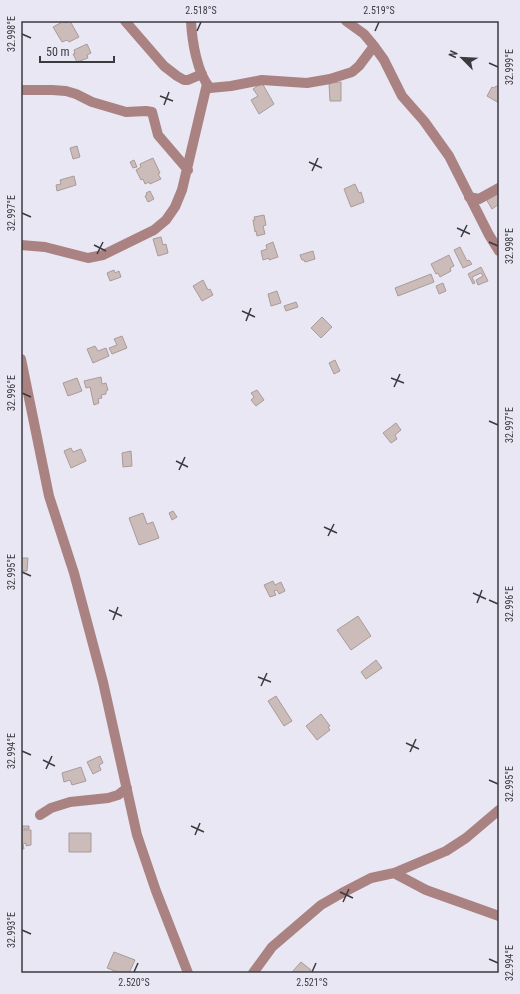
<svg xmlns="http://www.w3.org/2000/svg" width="520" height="994" viewBox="0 0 520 994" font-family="'Roboto Condensed',sans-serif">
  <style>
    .building { fill: #cbbcba; stroke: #a99b99 }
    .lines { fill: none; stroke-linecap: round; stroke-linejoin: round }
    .minor { stroke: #aa8281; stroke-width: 10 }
    .ticks { fill: none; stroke: #3b3a3f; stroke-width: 1.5 }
    .neatline { fill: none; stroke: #3b3a3f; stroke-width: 1.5 }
    .ticks-label { font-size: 10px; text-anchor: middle; fill: #3b3a3f }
  </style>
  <rect width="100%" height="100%" fill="#e9e7f4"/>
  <!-- building -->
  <path class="building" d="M 64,21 L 65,23 L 70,21 L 79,37 L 69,42 L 67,40 L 62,42 L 53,27 Z
    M 87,44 L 91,53 L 87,55 L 88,58 L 77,62 L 73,54 L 75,54 L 74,50 Z
    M 341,82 L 341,101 L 330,101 L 329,83 Z
    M 262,83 L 274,104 L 259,114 L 251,100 L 258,96 L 253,89 Z
    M 496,86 L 499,87 L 499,103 L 487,96 L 492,87 L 494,88 Z
    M 77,146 L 80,157 L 73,159 L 70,148 Z
    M 153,158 L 160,173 L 158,174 L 161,179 L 150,184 L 149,182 L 145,184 L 143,179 L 141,180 L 136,170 L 141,167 L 140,164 Z
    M 134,160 L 137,167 L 133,168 L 130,162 Z
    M 74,176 L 76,185 L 57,191 L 56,185 L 61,184 L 60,180 Z
    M 355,184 L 359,193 L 361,192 L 364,202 L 351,207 L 344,189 Z
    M 150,191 L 154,199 L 148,202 L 145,196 L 147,195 L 146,193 Z
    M 499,192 L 499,204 L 492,209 L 486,199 Z
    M 264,215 L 266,225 L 263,226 L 265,234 L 257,236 L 256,231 L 255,232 L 253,220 L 255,220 L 254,217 Z
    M 161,237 L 163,245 L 166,244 L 168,253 L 158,256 L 153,239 Z
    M 273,242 L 278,257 L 269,260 L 269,258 L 263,260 L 261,251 L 267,249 L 266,245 Z
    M 460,247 L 467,261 L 469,260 L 472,264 L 463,268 L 454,250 Z
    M 313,251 L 315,259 L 305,262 L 304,260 L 302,260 L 300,255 Z
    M 449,255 L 454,266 L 450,268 L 451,271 L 440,277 L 438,273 L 436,274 L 431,264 Z
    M 481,267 L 488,281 L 478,285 L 476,280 L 483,276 L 481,273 L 472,277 L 475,283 L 473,284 L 468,274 Z
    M 114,270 L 115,273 L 119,271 L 121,277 L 110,281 L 107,273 Z
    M 431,274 L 434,282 L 398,296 L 395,288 Z
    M 203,280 L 208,290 L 210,289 L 213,295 L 202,301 L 193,286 Z
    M 443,283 L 446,291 L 439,294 L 436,286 Z
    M 277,291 L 281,303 L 271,306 L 268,294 Z
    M 296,302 L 298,307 L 286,311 L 284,306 Z
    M 322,317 L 332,327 L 321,338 L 311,328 Z
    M 122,336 L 127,348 L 112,354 L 109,348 L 117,345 L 114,339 Z
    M 95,346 L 98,351 L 106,348 L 109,356 L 93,363 L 87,349 Z
    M 335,360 L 340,371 L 334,374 L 329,363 Z
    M 101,377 L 102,384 L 106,383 L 108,390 L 106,391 L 106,394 L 101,395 L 102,398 L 98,399 L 99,403 L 94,405 L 90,387 L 86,388 L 84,381 Z
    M 77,378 L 82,391 L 68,396 L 63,383 Z
    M 257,390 L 264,400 L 256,406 L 251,400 L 254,397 L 251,393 Z
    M 396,423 L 401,430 L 395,435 L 397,439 L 391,443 L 383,433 Z
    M 71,448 L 73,452 L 81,449 L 86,461 L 71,468 L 64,451 Z
    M 131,451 L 132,466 L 123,467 L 122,453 Z
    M 173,511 L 177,517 L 172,520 L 169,513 Z
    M 143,513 L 147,524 L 153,522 L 159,538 L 139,545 L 129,518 Z
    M 21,558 L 28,558 L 27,571 L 21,571 Z
    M 273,581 L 275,585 L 281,582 L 285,591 L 279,594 L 277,590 L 274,591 L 276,595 L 270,597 L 264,585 Z
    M 358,616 L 371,636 L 351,650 L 337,630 Z
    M 376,660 L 382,668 L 366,679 L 361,672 Z
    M 276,696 L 292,721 L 284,726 L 268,701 Z
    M 321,714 L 330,726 L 328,727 L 330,730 L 317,740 L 306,726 Z
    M 100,756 L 103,763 L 99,765 L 101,770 L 93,774 L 87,762 Z
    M 81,767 L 86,781 L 72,785 L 70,780 L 64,782 L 62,773 Z
    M 22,826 L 29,826 L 29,829 L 24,829 L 24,830 L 31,830 L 31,845 L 26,846 L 26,843 L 23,844 L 24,849 L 21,849 Z
    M 69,833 L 91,833 L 91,852 L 69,852 Z
    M 114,952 L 135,960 L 129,973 L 120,973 L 107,968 Z
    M 301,962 L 311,970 L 309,973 L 303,973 L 302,971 L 300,973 L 293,973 L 292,972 Z"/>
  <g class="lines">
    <!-- minor -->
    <path class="minor" d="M 125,21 L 164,66 L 177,76 L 184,80 L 188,80 L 202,74
      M 191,21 C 192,41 197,73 210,88 L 231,86 L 262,80 L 307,83 L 330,79 L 352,72 L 359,66 L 374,46
      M 346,21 L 364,34 L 374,46 L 384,60 L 402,96 L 424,121 L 449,156 L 489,235 L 499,251
      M 21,90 L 52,90 L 66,91 L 76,94 L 92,102 L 126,112 L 146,111 L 152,112 L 158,135 L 188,170
      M 469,197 L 479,199 L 499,188
      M 21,245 L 45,247 L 88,258 L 103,255 L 154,230 L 166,220 L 175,207 L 182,190 L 207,84
      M 21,359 L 49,496 L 74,573 L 103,682 L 137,835 L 156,891 L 188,973
      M 40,815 L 51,808 L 70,802 L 108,798 L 118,795 L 127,788
      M 394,873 L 426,890 L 499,916
      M 253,973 L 272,947 L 321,905 L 342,893 L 371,878 L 394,873 L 446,851 L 466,838 L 499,810"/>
  </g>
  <!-- ticks -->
  <path class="ticks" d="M 197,31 L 201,22M 375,31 L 379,22M 22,34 L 31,38M 489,63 L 498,67M 160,96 L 173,101M 164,105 L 169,92M 309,162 L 322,168M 312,171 L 318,158M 22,213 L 31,217M 457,228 L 470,234M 461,237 L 467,225M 489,242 L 498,246M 94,245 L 106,251M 97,254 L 103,242M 242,311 L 255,317M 246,321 L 251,308M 391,378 L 404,383M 394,387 L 400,374M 22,393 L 31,397M 489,421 L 498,425M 176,461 L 188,467M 179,470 L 185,457M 324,527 L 337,533M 328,536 L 334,524M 22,572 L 31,576M 473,593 L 486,599M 489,600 L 498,604M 477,603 L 482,590M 109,610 L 122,616M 113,620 L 118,607M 258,677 L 271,682M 261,686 L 267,673M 406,743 L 419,749M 22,751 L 31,755M 410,752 L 416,739M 43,760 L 55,766M 46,769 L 52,756M 489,780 L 498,784M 191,826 L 204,832M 195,835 L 200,823M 340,892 L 353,898M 343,902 L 349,889M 22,930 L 31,934M 489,959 L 498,963M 134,972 L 138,963M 312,972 L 316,963"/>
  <!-- border -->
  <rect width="520" height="994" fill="none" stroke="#e9e7f4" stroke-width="44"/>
  <!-- north arrow -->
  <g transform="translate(462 58) rotate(294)" stroke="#e9e7f4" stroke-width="3" paint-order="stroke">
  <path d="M0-3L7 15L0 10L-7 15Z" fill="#3b3a3f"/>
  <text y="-6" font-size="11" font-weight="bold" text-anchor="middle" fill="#3b3a3f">N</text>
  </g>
  <!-- scale -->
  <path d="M40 56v6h74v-6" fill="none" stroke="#3b3a3f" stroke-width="2"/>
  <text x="46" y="56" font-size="12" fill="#3b3a3f" stroke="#e9e7f4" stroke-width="3" paint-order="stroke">50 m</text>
  <rect x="22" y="22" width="476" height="950" class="neatline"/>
  <g class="ticks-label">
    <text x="201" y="14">2.518°S</text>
    <text x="379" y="14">2.519°S</text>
    <text transform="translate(11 34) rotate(-90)" y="4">32.998°E</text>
    <text transform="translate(509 67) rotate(-90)" y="4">32.999°E</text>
    <text transform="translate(11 213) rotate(-90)" y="4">32.997°E</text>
    <text transform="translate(509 246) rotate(-90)" y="4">32.998°E</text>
    <text transform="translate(11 393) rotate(-90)" y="4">32.996°E</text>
    <text transform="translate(509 425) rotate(-90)" y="4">32.997°E</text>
    <text transform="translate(11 572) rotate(-90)" y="4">32.995°E</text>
    <text transform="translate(509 604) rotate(-90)" y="4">32.996°E</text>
    <text transform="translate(11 751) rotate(-90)" y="4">32.994°E</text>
    <text transform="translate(509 784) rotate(-90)" y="4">32.995°E</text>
    <text transform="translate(11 930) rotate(-90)" y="4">32.993°E</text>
    <text transform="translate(509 963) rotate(-90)" y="4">32.994°E</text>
    <text x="134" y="986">2.520°S</text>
    <text x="312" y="986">2.521°S</text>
  </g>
</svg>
